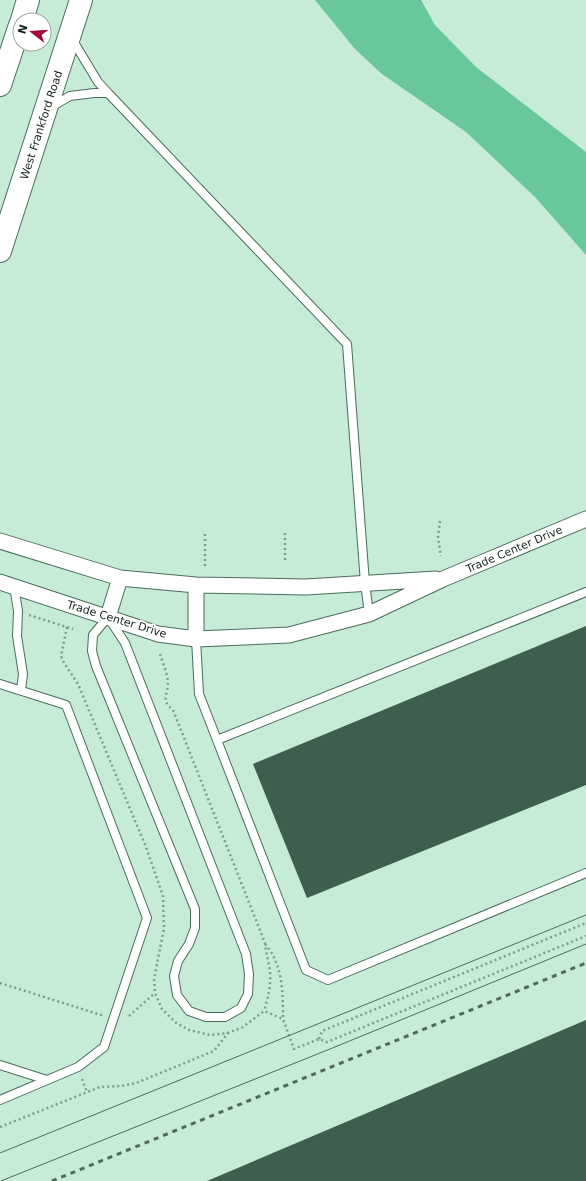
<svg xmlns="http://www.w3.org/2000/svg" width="586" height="1181" viewBox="0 0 586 1181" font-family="'DejaVu Sans',sans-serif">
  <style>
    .water { fill: #69c79c }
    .building { fill: #3e5e4e }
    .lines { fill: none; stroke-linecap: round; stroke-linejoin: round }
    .service-casing { stroke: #4b6c5b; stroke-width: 10 }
    .minor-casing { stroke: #4b6c5b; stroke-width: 17 }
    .secondary-casing { stroke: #4b6c5b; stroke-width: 24 }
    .path { stroke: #7f9b8c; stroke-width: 2.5; stroke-dasharray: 2 3; stroke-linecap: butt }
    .service { stroke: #fff; stroke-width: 8 }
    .minor { stroke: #fff; stroke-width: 15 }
    .secondary { stroke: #fff; stroke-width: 22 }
    .tram { stroke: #53685c; stroke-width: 1 }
    .rail { stroke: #53685c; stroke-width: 3; stroke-dasharray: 5 5; stroke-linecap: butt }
    .labels { text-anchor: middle; stroke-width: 4; stroke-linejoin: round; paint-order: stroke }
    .street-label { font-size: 11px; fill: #16231c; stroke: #fff }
  </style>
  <rect width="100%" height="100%" fill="#c6ebd7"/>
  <!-- water -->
  <path class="water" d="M 315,0 L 421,0 L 435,25 L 476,67 L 586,152 L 586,255 L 536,198 L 466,132 L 382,74 L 355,49 Z"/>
  <!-- building -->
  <path class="building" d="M 586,626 L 586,785 L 307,898 L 253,764 Z
    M 586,1020 L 586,1181 L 207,1181 Z"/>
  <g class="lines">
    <defs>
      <path id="service" d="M 108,93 L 347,344 L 365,583 L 369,614
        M 51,107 L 70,96 L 94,93 L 108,93 L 98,82 L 72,39
        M 14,586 L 18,611 L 17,636 L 23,674 L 21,690
        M 108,617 L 125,643 L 246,954 L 249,974 L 248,994 L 241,1008 L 225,1017 L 206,1017 L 189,1011 L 177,995 L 174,976 L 178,961 L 189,944 L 195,928 L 195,909 L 96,666 L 92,651 L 93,635 Z
        M 196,639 L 199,694 L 217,740 L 586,592
        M 0,684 L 66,705 L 147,918 L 104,1047 L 78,1067 L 0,1100
        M 217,740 L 306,970 L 328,980 L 586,873
        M 0,1065 L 47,1080"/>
      <path id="minor" d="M 0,541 L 120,578 L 196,585 L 306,587 L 436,579
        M 0,582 L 158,634 L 196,639 L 289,635 L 369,614 L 443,579 L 586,519
        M 108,617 L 120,578
        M 196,639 L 196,585"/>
      <path id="secondary" d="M 22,20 L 28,0
        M 0,85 L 20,25
        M 0,251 L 81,0"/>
    </defs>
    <!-- service casing -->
    <use href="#service" class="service-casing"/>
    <!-- minor casing -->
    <use href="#minor" class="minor-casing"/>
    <!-- secondary casing -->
    <use href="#secondary" class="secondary-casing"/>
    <!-- path -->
    <path class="path" d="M 440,521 L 438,537 L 441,556
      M 285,560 L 285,532
      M 205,566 L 205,534
      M 29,615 L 73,629
      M 67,627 L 61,656 L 64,663 L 78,684 L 146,847 L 163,896 L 164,929 L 154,979 L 155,993 L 162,1009 L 175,1022 L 189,1030 L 210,1035 L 228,1033 L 243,1027 L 264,1011 L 283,1019 L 294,1049 L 319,1039 L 327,1042 L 586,936
      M 160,654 C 163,663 167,673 168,682 C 168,696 160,699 173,710 L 265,943 C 266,953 269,963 270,972 C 271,986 268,998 264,1011
      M 265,944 C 283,964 283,993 283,1019
      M 0,983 L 101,1015 L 102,1014
      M 129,1016 L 155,993
      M 319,1039 L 322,1031 L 586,923
      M 82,1079 L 87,1092
      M 0,1127 L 100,1087 L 121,1086 L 136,1083 L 214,1051 L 228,1033"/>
    <!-- service -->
    <use href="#service" class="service"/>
    <!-- minor -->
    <use href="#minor" class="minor"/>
    <!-- secondary -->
    <use href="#secondary" class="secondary"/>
    <!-- tram -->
    <path class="tram" d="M 0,1153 L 586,915
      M 1,1181 L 330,1049 L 586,944"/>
    <!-- rail -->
    <path class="rail" d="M 52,1181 L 586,963"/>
  </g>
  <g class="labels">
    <!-- street labels -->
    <g class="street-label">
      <text transform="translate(41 125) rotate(-72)" y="4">West Frankford Road</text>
      <text transform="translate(514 549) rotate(-23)" y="4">Trade Center Drive</text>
      <text transform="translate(117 619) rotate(17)" y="4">Trade Center Drive</text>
    </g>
  </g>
  <!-- north arrow -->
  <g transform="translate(32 32) rotate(287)"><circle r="19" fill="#ffffff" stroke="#a2a7a4"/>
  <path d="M0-3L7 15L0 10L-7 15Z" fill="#a2043b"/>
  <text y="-6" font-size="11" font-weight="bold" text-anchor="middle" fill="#16231c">N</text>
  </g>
</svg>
